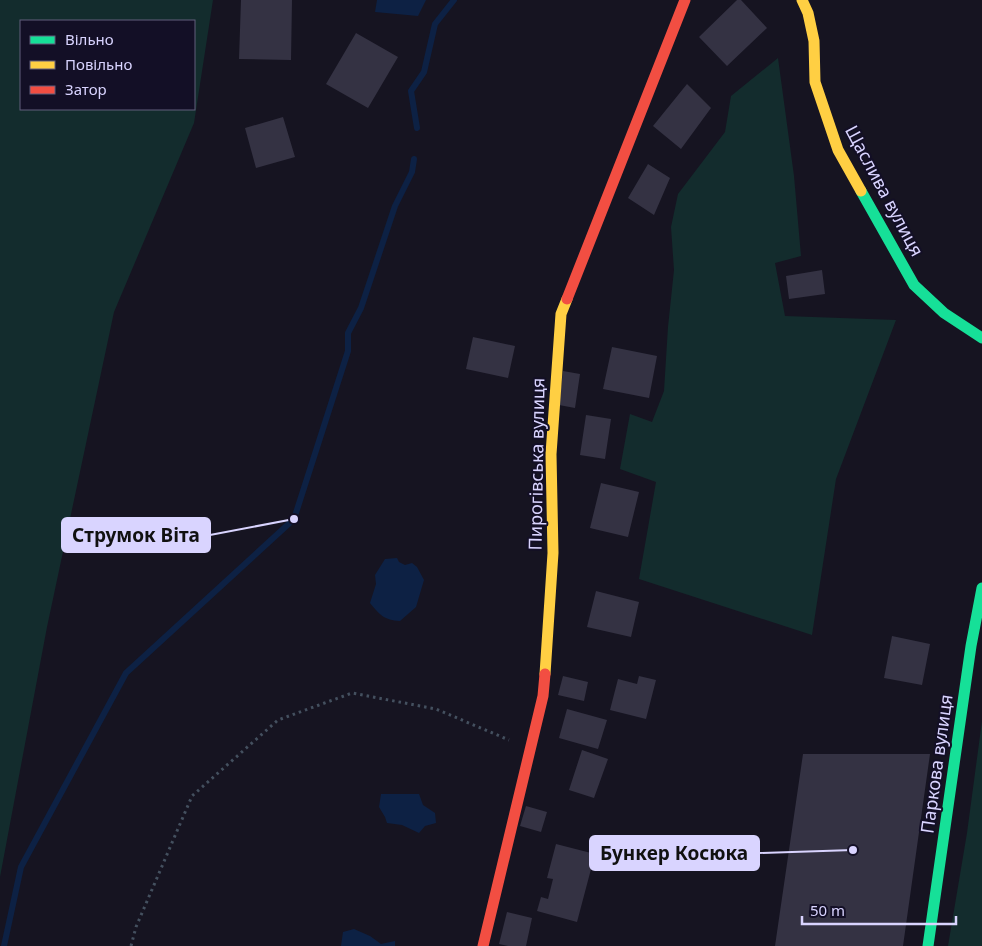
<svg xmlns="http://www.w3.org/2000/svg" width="982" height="946" viewBox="0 0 982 946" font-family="'Noto Sans',sans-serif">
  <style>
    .green { fill: #132c2d; fill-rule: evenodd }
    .water { fill: #0d2144 }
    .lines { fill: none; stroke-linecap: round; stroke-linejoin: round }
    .stream { stroke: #0d2144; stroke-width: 6 }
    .building { fill: #343243 }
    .path { stroke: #44505f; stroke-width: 3; stroke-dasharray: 2.5 4; stroke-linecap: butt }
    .fast { stroke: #16e098; stroke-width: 11 }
    .slow { stroke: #ffcf43; stroke-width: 11 }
    .jam { stroke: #f24e42; stroke-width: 11 }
    .labels { text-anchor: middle; stroke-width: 4; stroke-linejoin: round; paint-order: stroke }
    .street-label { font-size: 18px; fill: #d9d4ff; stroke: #130f26 }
    .leader { fill: none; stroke: #d9d4ff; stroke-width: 2 }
    .callout-dot { fill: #d9d4ff; stroke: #130f26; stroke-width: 2 }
    .callout { fill: #d9d4ff; stroke: #d9d4ff; stroke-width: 2 }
    .callout-label { font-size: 19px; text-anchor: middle; font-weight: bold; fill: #111 }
  </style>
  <rect width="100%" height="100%" fill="#161421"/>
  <!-- green -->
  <path class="green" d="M 0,0 L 213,0 L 194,123 L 114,312 L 47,627 L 0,877 ZM 21,21 L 194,21 L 194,109 L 21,109 Z
    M 778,58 L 794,176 L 801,256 L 775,263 L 785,316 L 896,320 L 836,479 L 812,635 L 639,579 L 656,482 L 620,469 L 630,414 L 652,422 L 664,391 L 668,327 L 674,270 L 671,227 L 678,194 L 725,132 L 731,96 Z
    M 982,721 L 982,946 L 948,946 L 967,833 Z"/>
  <!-- water -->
  <path class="water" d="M 377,0 L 426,0 L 418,16 L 375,12 Z
    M 397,558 L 399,562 L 405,565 L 412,563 L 417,567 L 424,580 L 416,607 L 400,621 C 384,620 380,615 370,603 L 376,584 L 375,575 L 385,559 Z
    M 381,794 L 419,794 L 423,805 L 435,813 L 436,823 L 425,826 L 419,833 L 402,825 L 387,823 L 385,817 L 379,807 Z
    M 354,929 L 370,936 L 381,944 L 395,941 L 395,946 L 341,946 L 343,932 Z"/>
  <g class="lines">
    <!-- stream -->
    <path class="stream" d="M 417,128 L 411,91 L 424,72 L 435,24 L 454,0
      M 4,946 L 21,867 L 126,673 L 294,519 L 348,351 L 348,333 L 361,308 L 395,206 L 412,172 L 414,159"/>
  </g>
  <!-- building -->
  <path class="building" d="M 241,0 L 292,0 L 291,60 L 239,59 Z
    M 737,0 L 741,0 L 767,28 L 727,66 L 699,37 Z
    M 356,33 L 398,57 L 368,108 L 326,84 Z
    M 687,84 L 711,108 L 681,149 L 653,126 Z
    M 283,117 L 295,157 L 256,168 L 245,128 Z
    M 648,164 L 670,178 L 654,215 L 628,198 Z
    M 822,270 L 825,294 L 789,299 L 786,276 Z
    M 473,337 L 515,346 L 508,378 L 466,369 Z
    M 612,347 L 657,356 L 649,398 L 603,389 Z
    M 563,371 L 580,374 L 575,408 L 559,405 Z
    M 586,415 L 611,419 L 605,459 L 580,455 Z
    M 601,483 L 639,492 L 628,537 L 590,528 Z
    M 596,591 L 639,602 L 631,637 L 587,627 Z
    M 892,636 L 930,644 L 922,685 L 884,678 Z
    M 563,676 L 588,682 L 584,701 L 558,695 Z
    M 639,676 L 656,680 L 646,719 L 610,710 L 618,679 L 637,684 Z
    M 567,709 L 607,720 L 598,749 L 559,738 Z
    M 582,750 L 608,759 L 594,798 L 569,790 Z
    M 803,754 L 930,754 L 903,946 L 775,946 Z
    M 526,806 L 547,812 L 541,832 L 520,826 Z
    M 556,844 L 595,854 L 577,922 L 537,911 L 541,897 L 548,899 L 553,879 L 547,878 Z
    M 507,912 L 532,918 L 526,946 L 508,946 L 499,944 Z"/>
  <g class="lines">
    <!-- path -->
    <path class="path" d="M 131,946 L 136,927 L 192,796 L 278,720 L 352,693 L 436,709 L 509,740"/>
    <!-- fast -->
    <path class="fast" d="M 861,191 L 914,285 L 944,313 L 982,338
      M 928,946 L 971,646 L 982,588"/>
    <!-- slow -->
    <path class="slow" d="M 802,0 L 808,13 L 814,41 L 815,82 L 838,150 L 861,191
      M 545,674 L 553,553 L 551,454 L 561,314 L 567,299"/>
    <!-- jam -->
    <path class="jam" d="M 567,299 L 685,0
      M 483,946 L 543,696 L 545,674"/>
  </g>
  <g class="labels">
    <!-- street labels -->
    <g class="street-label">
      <text transform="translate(884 191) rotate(62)" y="6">Щаслива вулиця</text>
      <text transform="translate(537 464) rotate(-89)" y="6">Пирогівська вулиця</text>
      <text transform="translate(937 764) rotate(-82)" y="6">Паркова вулиця</text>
    </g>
  </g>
  <!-- callouts -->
  <path class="leader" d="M294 519L210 535M853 850L759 853"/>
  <g class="callout-dot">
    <circle cx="294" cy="519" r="5"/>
    <circle cx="853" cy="850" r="5"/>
  </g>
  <g class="callout">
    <rect x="62" y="518" width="148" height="34" rx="5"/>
    <rect x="590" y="836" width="169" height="34" rx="5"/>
  </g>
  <g class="callout-label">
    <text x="136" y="542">Струмок Віта</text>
    <text x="674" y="860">Бункер Косюка</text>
  </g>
  <!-- legend -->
  <rect x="20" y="20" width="175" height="90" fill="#130f26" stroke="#625e7d"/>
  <rect x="30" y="36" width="25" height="8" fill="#16e098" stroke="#625e7d"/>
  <text x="65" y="45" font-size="15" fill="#d9d4ff">Вільно</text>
  <rect x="30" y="61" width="25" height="8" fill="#ffcf43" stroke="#625e7d"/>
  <text x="65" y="70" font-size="15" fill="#d9d4ff">Повільно</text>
  <rect x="30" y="86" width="25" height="8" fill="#f24e42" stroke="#625e7d"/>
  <text x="65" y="95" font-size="15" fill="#d9d4ff">Затор</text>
  <!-- scale -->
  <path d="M802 916v8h154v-8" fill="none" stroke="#d9d4ff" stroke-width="2.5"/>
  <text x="810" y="916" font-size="15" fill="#d9d4ff" stroke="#130f26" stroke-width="4" paint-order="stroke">50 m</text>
</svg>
